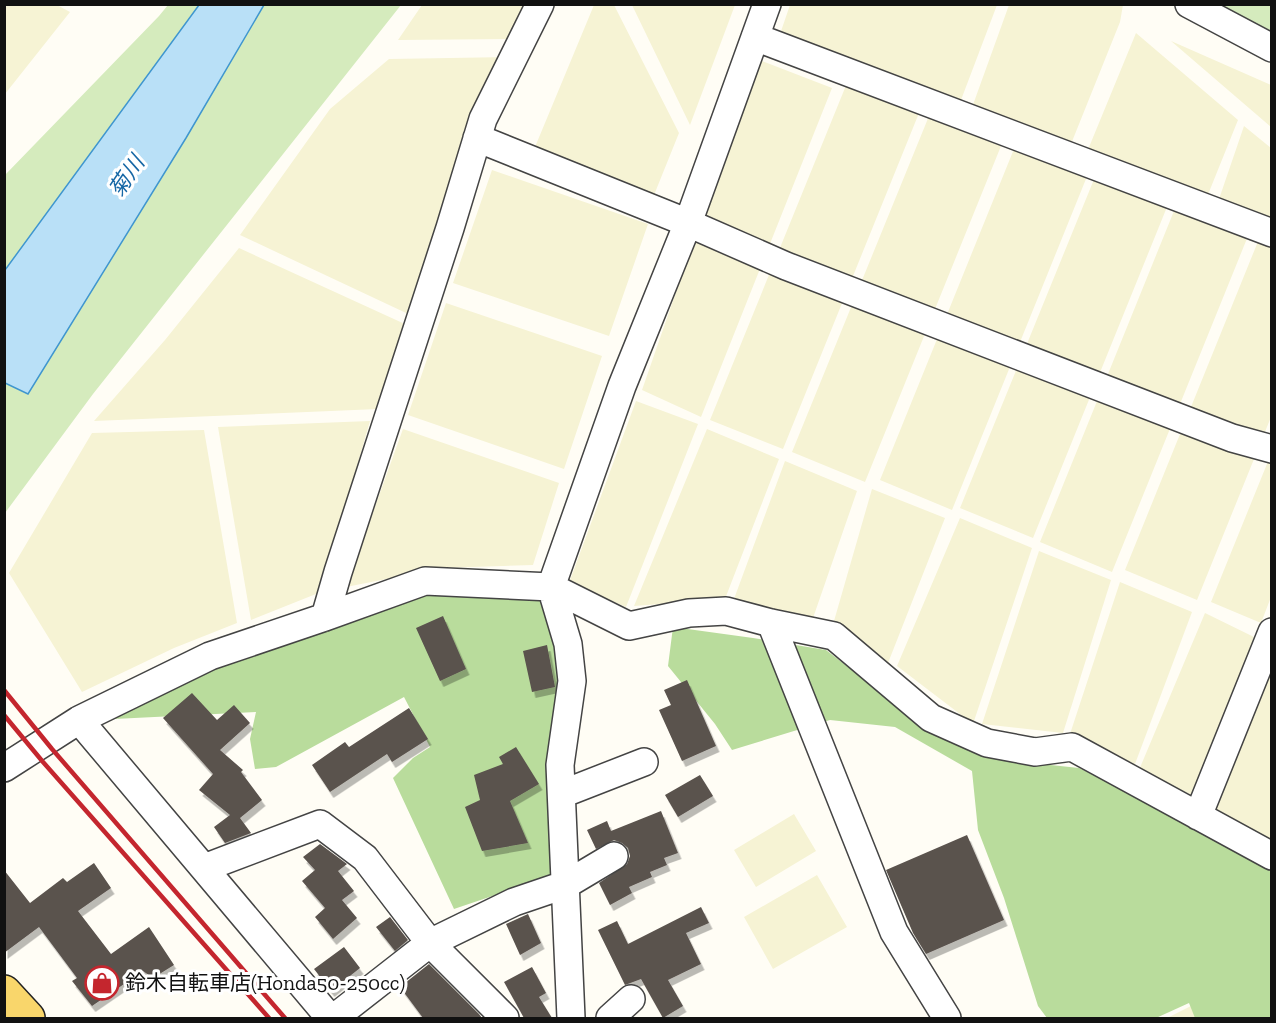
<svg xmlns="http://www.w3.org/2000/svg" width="1276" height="1023" viewBox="0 0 1276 1023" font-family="'Zilla Slab','Noto Sans JP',serif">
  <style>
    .farmland { fill: #f6f3d4 }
    .green { fill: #d5ebbd }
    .forest { fill: #b9dc9c }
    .water { fill: #b9e0f7; stroke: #3f96cf; stroke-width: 1.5 }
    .building { fill: #5a524d; filter: url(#shadow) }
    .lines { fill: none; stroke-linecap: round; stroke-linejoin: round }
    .street-casing { stroke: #444; stroke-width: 30 }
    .primary-casing { stroke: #222; stroke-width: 36 }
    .street { stroke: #fff; stroke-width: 27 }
    .primary { stroke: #f9d66b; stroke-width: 33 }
    .rail { stroke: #c4262e; stroke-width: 4.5 }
    .labels { text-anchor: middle; stroke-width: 6; stroke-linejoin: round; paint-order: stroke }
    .poi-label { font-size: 21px; fill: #111; stroke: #fff; text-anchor: start }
    .water-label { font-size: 22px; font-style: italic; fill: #1768a6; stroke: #fff }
  </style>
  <defs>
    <filter id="shadow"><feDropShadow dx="3.5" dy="6" stdDeviation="0" flood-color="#0004"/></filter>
  </defs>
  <rect width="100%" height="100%" fill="#fffdf5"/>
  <!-- farmland -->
  <path class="farmland" d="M 5,4 L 57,5 L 70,12 L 5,94 Z
    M 422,5 L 543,5 L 522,39 L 398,40 Z
    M 594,5 L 614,5 L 679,133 L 652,200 L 535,147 Z
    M 632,5 L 735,5 L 690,125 Z
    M 790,5 L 997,5 L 961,100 L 779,37 Z
    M 1009,5 L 1123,5 L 1120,22 L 1071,144 L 970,113 Z
    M 1136,33 L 1238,120 L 1207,197 L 1087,152 Z
    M 1171,41 L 1271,85 L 1271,127 Z
    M 514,57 L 421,320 L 240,235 L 330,109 L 389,59 Z
    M 757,59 L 832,88 L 701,417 L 642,390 Z
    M 847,83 L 919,113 L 783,449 L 710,420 Z
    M 929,116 L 1001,146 L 865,482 L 792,452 Z
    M 1244,126 L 1271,148 L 1271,223 L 1218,202 Z
    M 1016,144 L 1088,174 L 952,510 L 880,480 Z
    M 492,170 L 648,224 L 609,336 L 453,283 Z
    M 1097,172 L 1169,202 L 1033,538 L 960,508 Z
    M 1176,206 L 1248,236 L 1112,572 L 1040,542 Z
    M 1261,234 L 1271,238 L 1271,417 L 1197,600 L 1125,570 Z
    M 239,248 L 407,325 L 378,409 L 94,421 L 165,340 Z
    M 446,303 L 602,356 L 564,469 L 408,415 Z
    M 636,401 L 698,424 L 626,607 L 569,583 Z
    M 370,421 L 321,592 L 251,620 L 218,427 Z
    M 403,429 L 559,483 L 533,565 L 442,568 L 346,587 Z
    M 707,429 L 779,459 L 725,599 L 634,606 Z
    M 204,430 L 237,623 L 174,648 L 82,692 L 9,573 L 92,433 Z
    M 1271,454 L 1271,597 L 1261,623 L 1211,602 Z
    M 785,461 L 857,491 L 813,618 L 731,607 Z
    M 872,489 L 945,518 L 888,663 L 834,621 Z
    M 960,518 L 1032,548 L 973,724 L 897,666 Z
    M 1039,551 L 1111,580 L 1063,733 L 982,724 Z
    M 1120,582 L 1192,612 L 1135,764 L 1070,734 Z
    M 1205,613 L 1254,637 L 1194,796 L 1139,770 Z
    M 1271,652 L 1271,838 L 1270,841 L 1213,817 Z
    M 794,814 L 816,851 L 756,887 L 734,850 Z
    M 817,875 L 847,927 L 773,969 L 744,917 Z
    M 1191,1006 L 1196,1018 L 1167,1018 Z"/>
  <!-- green -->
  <path class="green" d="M 168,5 L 401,5 L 93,394 L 5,513 L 5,175 L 159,16 Z
    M 1187,5 L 1271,5 L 1271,51 Z"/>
  <!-- forest -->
  <path class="forest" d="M 423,589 L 541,599 L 561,656 L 557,874 L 454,909 L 393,778 L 413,758 L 430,747 L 404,697 L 276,767 L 255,769 L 250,739 L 256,712 L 114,719 L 229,654 Z
    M 673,627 L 753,638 L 826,650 L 927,728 L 1013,761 L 1079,768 L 1271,859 L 1271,1018 L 1195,1018 L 1189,1003 L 1156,1018 L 1047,1018 L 1038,1006 L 1004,898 L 978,830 L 972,771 L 895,727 L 830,720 L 732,750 L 715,724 L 668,666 Z"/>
  <!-- water -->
  <path class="water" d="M 199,5 L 264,5 L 186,138 L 28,394 L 5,383 L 5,270 Z"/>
  <!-- building -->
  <path class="building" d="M 443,616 L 466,669 L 440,681 L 416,628 Z
    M 547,645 L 555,687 L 532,692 L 523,651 Z
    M 687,680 L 716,746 L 682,761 L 659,710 L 671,705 L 664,690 Z
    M 192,693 L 217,720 L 234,705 L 250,723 L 220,750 L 243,770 L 241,772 L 262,800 L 240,818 L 251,833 L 225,843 L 214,827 L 230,815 L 199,790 L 213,774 L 163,718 Z
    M 409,708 L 428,739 L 392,762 L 387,754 L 330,792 L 312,765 L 345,742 L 349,747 Z
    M 516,747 L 539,784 L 510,801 L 528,843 L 482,851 L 465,807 L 480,800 L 474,775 L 503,764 L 499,757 Z
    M 700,775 L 713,796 L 678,817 L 665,795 Z
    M 661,811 L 678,853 L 664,858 L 667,865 L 650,872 L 652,877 L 629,887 L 632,893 L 610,905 L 599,883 L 627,864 L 630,856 L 628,848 L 622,843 L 614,840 L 596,849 L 587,830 L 607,821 L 611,831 Z
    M 967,835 L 1004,920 L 926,954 L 913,933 L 886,870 Z
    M 320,844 L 347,864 L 338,871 L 354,891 L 342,900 L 357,918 L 333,939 L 315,917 L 325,908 L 302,881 L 315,870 L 303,857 Z
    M 94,863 L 111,888 L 78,911 L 111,954 L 149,927 L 174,965 L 153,978 L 143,971 L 92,1006 L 72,981 L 77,978 L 39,927 L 4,953 L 4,870 L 30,903 L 63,878 L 67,882 Z
    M 701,907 L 709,923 L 686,933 L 701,964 L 668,980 L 683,1006 L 663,1018 L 641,979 L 625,985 L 598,930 L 617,921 L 628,944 Z
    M 528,914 L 541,943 L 520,955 L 506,924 Z
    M 390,917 L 408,940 L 395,951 L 376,927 Z
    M 344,947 L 360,968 L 331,991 L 314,969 Z
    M 429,964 L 479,1014 L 482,1018 L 423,1018 L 400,987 Z
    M 532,967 L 546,993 L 539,997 L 552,1018 L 524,1018 L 504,982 Z"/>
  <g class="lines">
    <defs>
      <path id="street" d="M 1189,4 L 1272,48
        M 755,37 L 1272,233
        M 477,138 L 688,223 L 786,266 L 1232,438 L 1272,449
        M 325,617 L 338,572 L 450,228 L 483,119 L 540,4
        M 771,623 L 894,932 L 947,1018
        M 79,720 L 330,1018
        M 4,768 L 79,720 L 210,656 L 325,617 L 425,581 L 551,587 L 629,626 L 689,613 L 726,611 L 771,623 L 834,636 L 931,718 L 987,743 L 1035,752 L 1072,747 L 1272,856
        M 562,794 L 644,762
        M 1198,816 L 1272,632
        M 204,868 L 320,824 L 365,858 L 430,943 L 505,1018
        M 334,1018 L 430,943 L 514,902 L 567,884 L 614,856
        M 571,1018 L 560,765 L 572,681 L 568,644 L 551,587 L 622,386 L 688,223 L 767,4
        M 610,1018 L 631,999"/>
      <path id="primary" d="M 4,992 L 28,1018"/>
    </defs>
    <!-- street casing -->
    <use href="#street" class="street-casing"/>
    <!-- primary casing -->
    <use href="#primary" class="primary-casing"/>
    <!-- street -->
    <use href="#street" class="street"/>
    <!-- primary -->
    <use href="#primary" class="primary"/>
    <!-- rail -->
    <path class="rail" d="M 4,690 L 52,749 L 285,1018
      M 4,715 L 43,762 L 269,1018"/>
  </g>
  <!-- icons -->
  <defs>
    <symbol id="shop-ring" viewBox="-11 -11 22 22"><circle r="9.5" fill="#fff" stroke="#c4262e" stroke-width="1.5"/><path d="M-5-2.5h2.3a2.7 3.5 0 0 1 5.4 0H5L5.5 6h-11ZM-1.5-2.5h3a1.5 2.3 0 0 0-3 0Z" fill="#c4262e"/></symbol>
  </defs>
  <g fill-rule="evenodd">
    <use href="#shop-ring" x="83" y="964" width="38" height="38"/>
  </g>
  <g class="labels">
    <!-- poi labels -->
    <g class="poi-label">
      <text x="125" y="990">鈴木自転車店(Honda50-250cc)</text>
    </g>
    <!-- water labels -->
    <g class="water-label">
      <text transform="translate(126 176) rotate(-56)" y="8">菊川</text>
    </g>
  </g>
  <!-- border -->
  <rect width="1276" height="1023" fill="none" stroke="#111111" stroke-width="12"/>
</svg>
